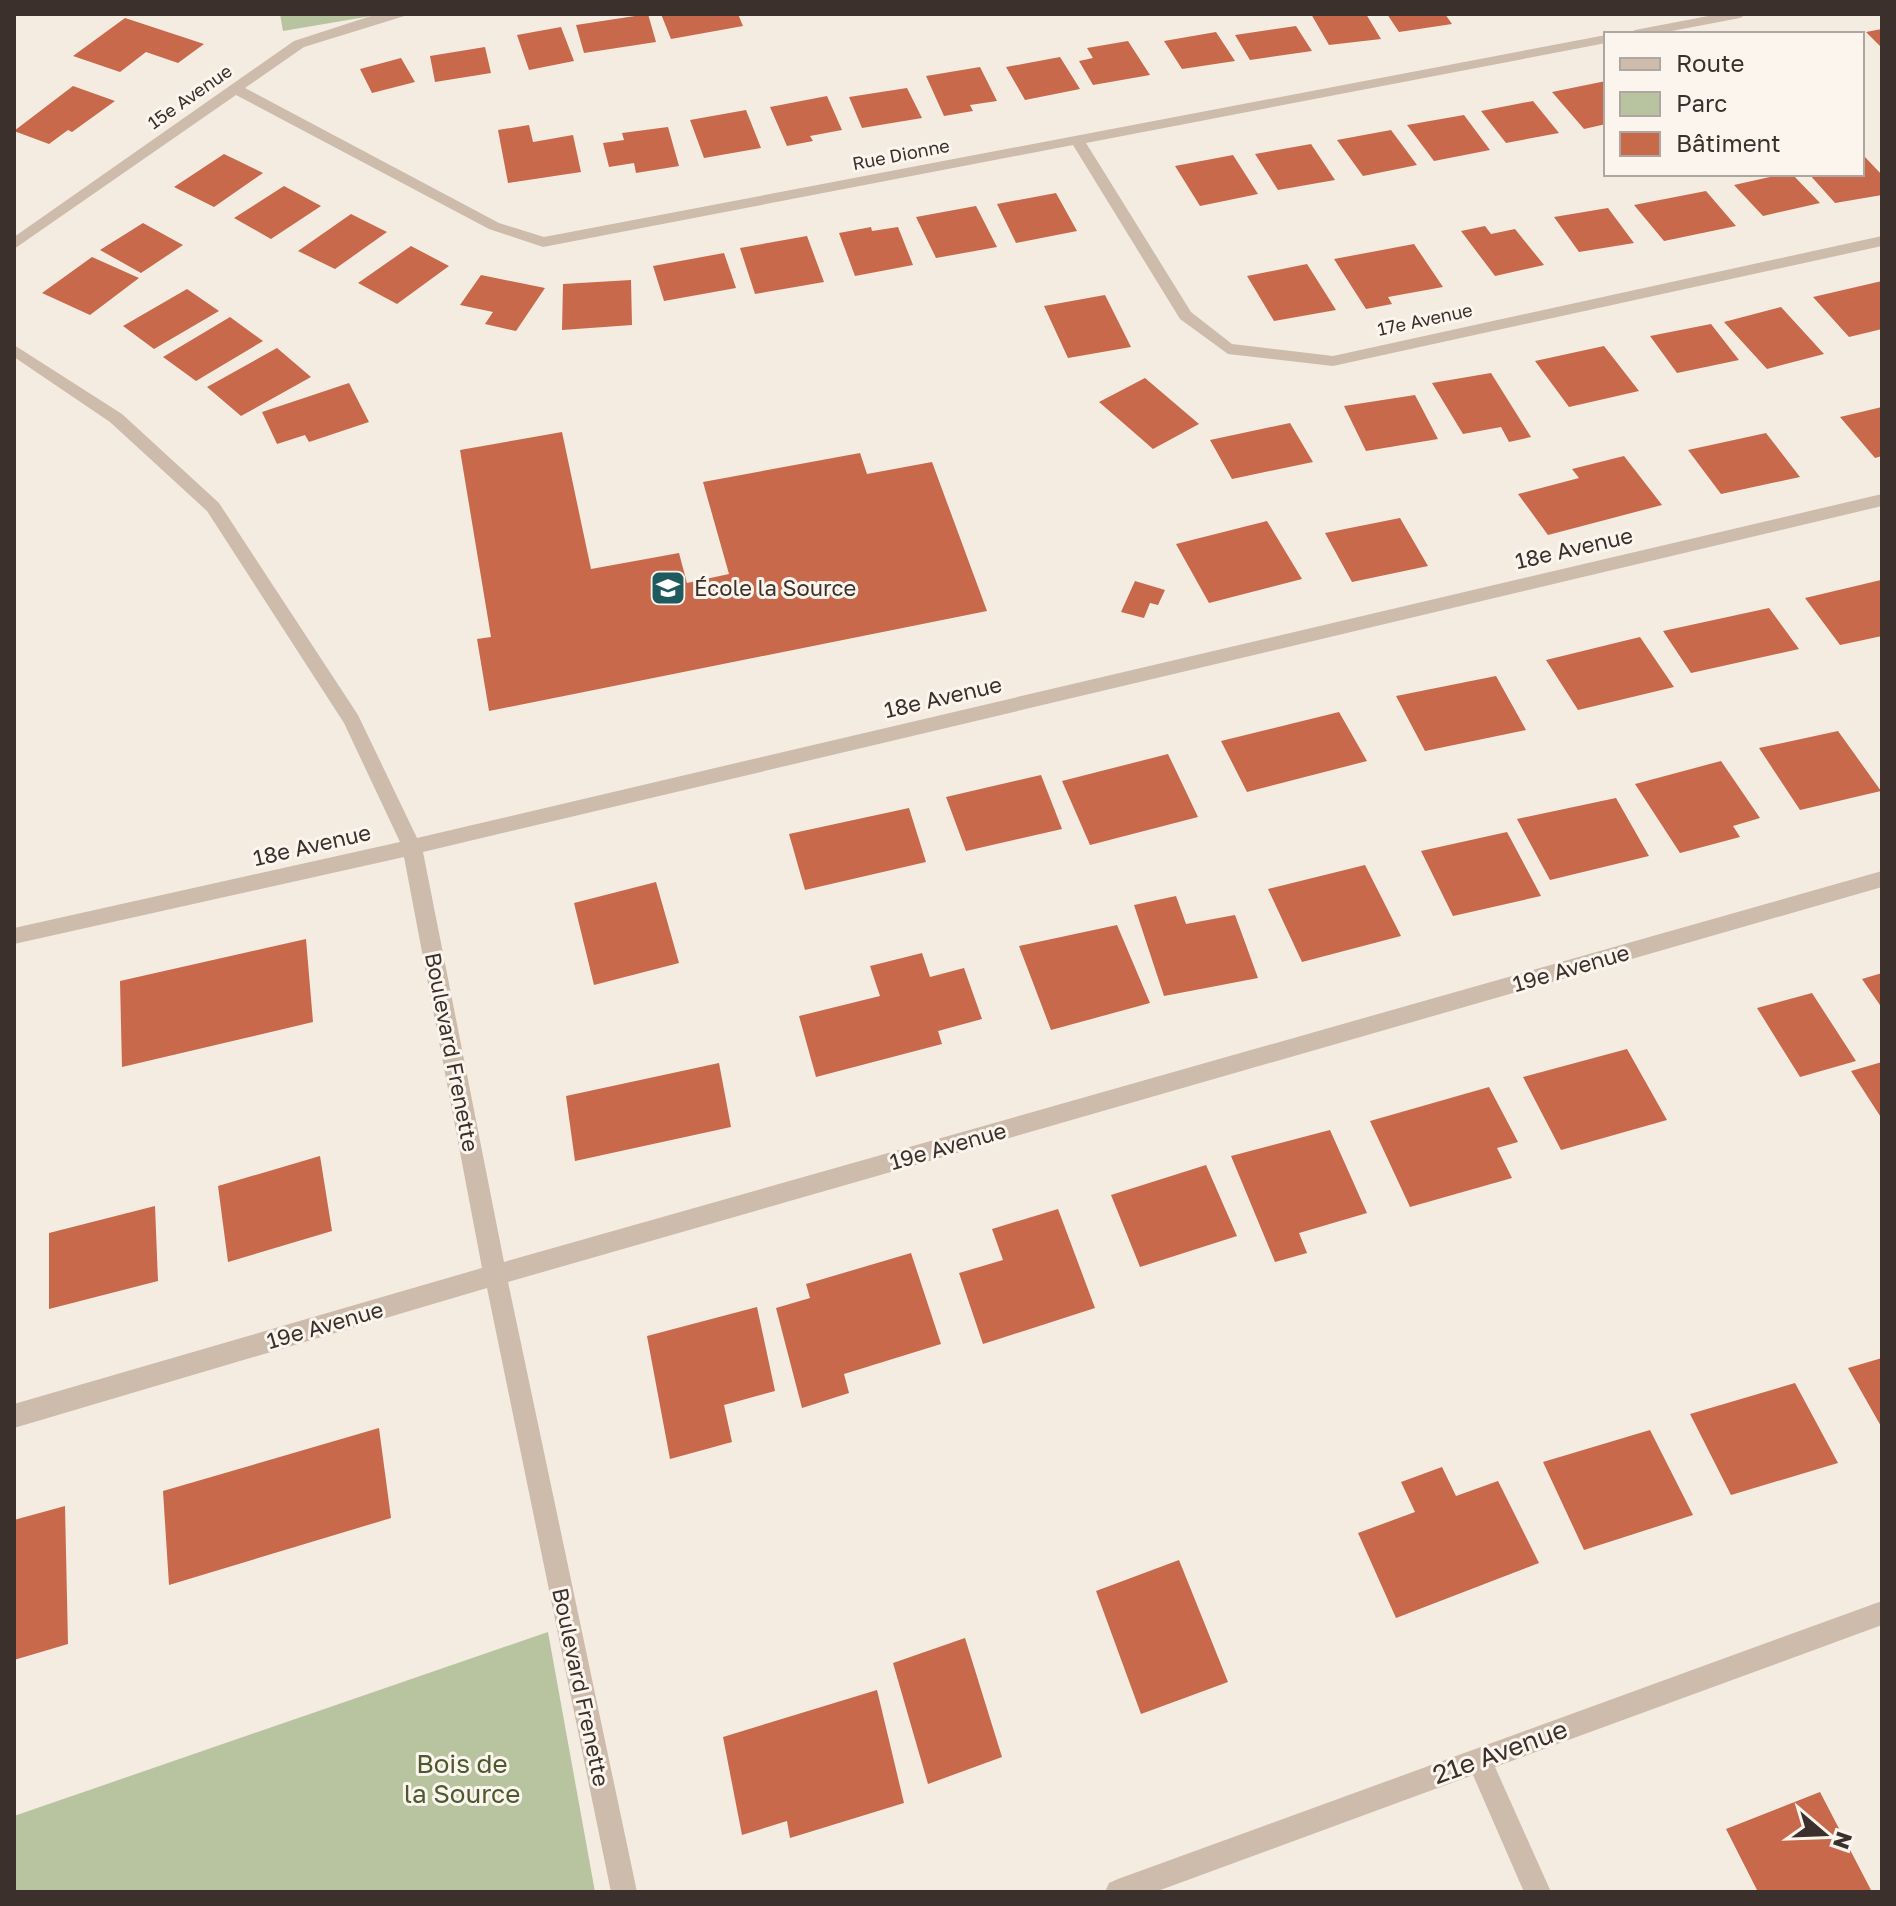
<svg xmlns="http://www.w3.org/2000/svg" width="1896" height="1906" viewBox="0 0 1896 1906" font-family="'Golos Text',sans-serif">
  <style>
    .green { fill: #b8c4a0 }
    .building { fill: #c8694b }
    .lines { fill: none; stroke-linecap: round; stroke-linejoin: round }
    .minor { fill: #cdbbac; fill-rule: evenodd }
    .labels { text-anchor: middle; stroke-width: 6; stroke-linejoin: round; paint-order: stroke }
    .far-street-label { font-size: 18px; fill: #3b302b; stroke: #fbf5ee }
    .street-label { font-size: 22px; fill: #3b302b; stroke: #fbf5ee }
    .poi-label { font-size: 22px; fill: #3b302b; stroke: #fbf5ee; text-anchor: start }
    .near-street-label { font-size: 26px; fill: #3b302b; stroke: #fbf5ee }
    .near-park-label { font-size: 26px; fill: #4a5a2e; stroke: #fbf5ee }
  </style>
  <rect width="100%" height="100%" fill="#f4ebe1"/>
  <!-- green -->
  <path class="green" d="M 280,14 L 383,14 L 283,31 Z
    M 548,1632 L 595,1892 L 14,1892 L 14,1816 Z"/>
  <!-- building -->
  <path class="building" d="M 648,14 L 656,42 L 584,53 L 576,25 Z
    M 661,14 L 738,14 L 743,26 L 671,39 Z
    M 1311,14 L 1366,14 L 1381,39 L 1329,45 Z
    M 1387,14 L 1445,14 L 1452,24 L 1399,32 Z
    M 125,18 L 204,44 L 178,63 L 146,52 L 120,72 L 73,56 Z
    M 1296,26 L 1312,51 L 1250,60 L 1235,35 Z
    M 561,27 L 574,61 L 529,70 L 517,35 Z
    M 1882,29 L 1882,48 L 1866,32 Z
    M 1216,32 L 1235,61 L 1182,69 L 1164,41 Z
    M 1128,41 L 1150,75 L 1093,85 L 1079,61 L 1093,58 L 1087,48 Z
    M 485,47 L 491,73 L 435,82 L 430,56 Z
    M 1060,57 L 1080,89 L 1025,100 L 1006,67 Z
    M 401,58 L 415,82 L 372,93 L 360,69 Z
    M 980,67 L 997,101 L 970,105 L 973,111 L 944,116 L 926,76 Z
    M 1606,81 L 1606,124 L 1584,129 L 1552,92 Z
    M 73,86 L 115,101 L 72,132 L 68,130 L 49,144 L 14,131 Z
    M 907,88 L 922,118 L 862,128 L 849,97 Z
    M 827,96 L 842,130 L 810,136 L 813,141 L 787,146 L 770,107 Z
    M 1533,101 L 1559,133 L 1506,143 L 1481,111 Z
    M 746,110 L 761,148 L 704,158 L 690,120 Z
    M 1464,115 L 1490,150 L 1434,161 L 1407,125 Z
    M 529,125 L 533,142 L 573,135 L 581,172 L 508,183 L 498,130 Z
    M 668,127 L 679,166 L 636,173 L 634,163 L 609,167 L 603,143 L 624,140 L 622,133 Z
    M 1391,130 L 1417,165 L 1363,176 L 1337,140 Z
    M 1311,144 L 1335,180 L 1278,190 L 1255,154 Z
    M 224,154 L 263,173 L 214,207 L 174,187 Z
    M 1233,155 L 1258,194 L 1200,206 L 1175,166 Z
    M 1865,157 L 1882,175 L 1882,195 L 1835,203 L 1809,174 L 1862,174 L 1862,158 Z
    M 1783,174 L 1792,174 L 1820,203 L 1763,216 L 1734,185 Z
    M 284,186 L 321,206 L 271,239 L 234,218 Z
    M 1706,191 L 1736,226 L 1664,241 L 1634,205 Z
    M 1056,193 L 1077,231 L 1016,243 L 997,204 Z
    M 976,206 L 997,247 L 936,258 L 916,217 Z
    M 1608,208 L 1634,243 L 1579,252 L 1554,217 Z
    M 351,214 L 387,232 L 335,269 L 298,251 Z
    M 143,223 L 183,245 L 141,273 L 100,250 Z
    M 1485,226 L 1491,234 L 1515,229 L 1544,265 L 1495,276 L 1461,231 Z
    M 871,227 L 872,231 L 898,227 L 913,265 L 855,276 L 839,233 Z
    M 807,236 L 824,282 L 755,294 L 740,248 Z
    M 1414,244 L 1443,287 L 1388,297 L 1392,304 L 1366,309 L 1334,259 Z
    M 411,246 L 449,266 L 397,304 L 358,283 Z
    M 724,253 L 736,288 L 664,301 L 653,266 Z
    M 92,257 L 139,278 L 90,315 L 42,293 Z
    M 1307,264 L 1336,310 L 1274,321 L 1247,276 Z
    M 481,275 L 545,288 L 516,331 L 485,324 L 493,312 L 460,305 Z
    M 631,280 L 632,325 L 562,330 L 563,284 Z
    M 1882,281 L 1882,329 L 1849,337 L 1813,297 Z
    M 187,289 L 219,311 L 154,349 L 123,326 Z
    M 1105,295 L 1131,347 L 1068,358 L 1044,306 Z
    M 1781,307 L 1824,354 L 1767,369 L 1724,322 Z
    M 230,317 L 263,341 L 196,381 L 163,357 Z
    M 1711,324 L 1739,360 L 1677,373 L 1650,336 Z
    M 1604,346 L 1639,391 L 1569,407 L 1535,361 Z
    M 277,348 L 311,377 L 241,416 L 207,387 Z
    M 1491,373 L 1531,437 L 1509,442 L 1501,427 L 1463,434 L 1432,383 Z
    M 1145,378 L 1199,424 L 1153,449 L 1099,402 Z
    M 349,383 L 369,422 L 309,442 L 305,435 L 277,444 L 262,412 Z
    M 1415,395 L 1438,439 L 1366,451 L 1344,406 Z
    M 1882,407 L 1882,456 L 1875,458 L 1840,417 Z
    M 1290,423 L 1313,462 L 1232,479 L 1210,440 Z
    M 562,432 L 591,569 L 679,553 L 687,583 L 729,574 L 703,482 L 860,453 L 867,474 L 932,462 L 987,611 L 489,711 L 477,639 L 491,637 L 460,450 Z
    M 1766,433 L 1800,477 L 1721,494 L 1688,450 Z
    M 1624,456 L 1662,505 L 1548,535 L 1518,494 L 1579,478 L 1572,469 Z
    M 1400,518 L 1428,566 L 1352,582 L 1325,533 Z
    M 1267,521 L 1302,579 L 1209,603 L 1176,544 Z
    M 1881,580 L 1882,636 L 1840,645 L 1805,598 Z
    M 1135,581 L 1165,590 L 1158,605 L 1150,603 L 1144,618 L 1121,612 Z
    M 1769,608 L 1799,649 L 1691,673 L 1663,631 Z
    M 1640,637 L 1674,687 L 1578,710 L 1546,660 Z
    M 1496,676 L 1526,730 L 1425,751 L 1396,696 Z
    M 1339,712 L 1367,761 L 1247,792 L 1221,741 Z
    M 1838,731 L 1881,791 L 1800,810 L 1759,748 Z
    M 1168,754 L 1198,817 L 1090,845 L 1062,781 Z
    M 1721,761 L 1760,818 L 1733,826 L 1740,837 L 1680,853 L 1635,784 Z
    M 1041,775 L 1062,829 L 966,851 L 946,797 Z
    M 1616,798 L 1649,856 L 1550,880 L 1517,819 Z
    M 909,808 L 926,862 L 805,890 L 789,834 Z
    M 1507,832 L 1541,896 L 1453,916 L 1421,851 Z
    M 1365,865 L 1401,936 L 1302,962 L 1268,889 Z
    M 656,882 L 679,963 L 594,985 L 574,903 Z
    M 1176,896 L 1186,924 L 1235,915 L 1258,978 L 1164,996 L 1134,905 Z
    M 1117,925 L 1150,1003 L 1051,1030 L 1019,946 Z
    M 306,939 L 313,1022 L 122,1067 L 120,981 Z
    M 922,953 L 930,977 L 964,968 L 982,1019 L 938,1031 L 942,1044 L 816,1077 L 799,1016 L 880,996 L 870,966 Z
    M 1882,973 L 1882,1008 L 1862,979 Z
    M 1812,993 L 1856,1061 L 1800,1077 L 1757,1008 Z
    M 1627,1049 L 1667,1120 L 1561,1150 L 1523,1077 Z
    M 1882,1062 L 1882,1119 L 1851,1071 Z
    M 719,1063 L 731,1127 L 575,1161 L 566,1096 Z
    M 1489,1087 L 1518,1142 L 1497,1148 L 1512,1178 L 1410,1207 L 1370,1121 Z
    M 1330,1130 L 1367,1213 L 1299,1233 L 1307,1253 L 1275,1262 L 1231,1156 Z
    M 320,1156 L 332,1231 L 228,1262 L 218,1186 Z
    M 1206,1165 L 1237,1236 L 1140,1267 L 1111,1195 Z
    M 155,1206 L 158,1281 L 49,1309 L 49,1233 Z
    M 1058,1209 L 1095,1308 L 983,1344 L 959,1273 L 1003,1260 L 992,1229 Z
    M 911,1253 L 941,1344 L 844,1374 L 849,1393 L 802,1408 L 776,1308 L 810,1298 L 806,1284 Z
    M 757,1307 L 775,1391 L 724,1405 L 732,1442 L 670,1459 L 647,1336 Z
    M 1882,1358 L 1882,1428 L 1848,1368 Z
    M 1795,1383 L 1838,1463 L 1731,1495 L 1690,1414 Z
    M 379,1428 L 391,1518 L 169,1585 L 163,1491 Z
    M 1650,1430 L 1693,1515 L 1584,1550 L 1543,1462 Z
    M 1442,1467 L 1456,1496 L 1498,1481 L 1539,1563 L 1396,1618 L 1358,1533 L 1415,1512 L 1401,1482 Z
    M 65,1506 L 68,1644 L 14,1660 L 14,1520 Z
    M 1179,1560 L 1228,1682 L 1141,1714 L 1096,1591 Z
    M 965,1638 L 1002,1757 L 928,1784 L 893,1663 Z
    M 877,1690 L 904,1803 L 790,1838 L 787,1821 L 742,1835 L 723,1737 Z
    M 1820,1792 L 1872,1892 L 1758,1892 L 1726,1829 Z"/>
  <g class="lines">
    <!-- minor -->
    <path class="minor" d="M 411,14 L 304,47 L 245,88 L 499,223 L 544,237 L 1606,35 L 1606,43 L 1086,143 L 1191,312 L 1232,344 L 1333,356 L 1882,236 L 1882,246 L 1333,366 L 1228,354 L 1180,319 L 1073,145 L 543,247 L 489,229 L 236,95 L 14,249 L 14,237 L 294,41 L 374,15 Z
      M 1719,14 L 1747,14 L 1740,18 L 1656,34 L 1628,34 L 1635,30 Z
      M 14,345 L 122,414 L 219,503 L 358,715 L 417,838 L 1882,494 L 1882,506 L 423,852 L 504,1262 L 1882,871 L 1882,887 L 508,1282 L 637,1892 L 611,1892 L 487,1288 L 14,1428 L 14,1404 L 482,1268 L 404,857 L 14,944 L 14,928 L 400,842 L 344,723 L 207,511 L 110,422 L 14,357 Z
      M 1882,1601 L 1882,1625 L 1495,1767 L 1551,1892 L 1524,1892 L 1473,1775 L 1155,1892 L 1105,1892 L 1109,1883 L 1118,1879 Z"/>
  </g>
  <!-- icons -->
  <defs>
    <symbol id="school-square" viewBox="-11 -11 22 22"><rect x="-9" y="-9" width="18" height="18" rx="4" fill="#1f5a5e" stroke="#fbf5ee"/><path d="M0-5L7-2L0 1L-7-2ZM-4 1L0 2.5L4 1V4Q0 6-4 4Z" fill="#fff"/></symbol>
  </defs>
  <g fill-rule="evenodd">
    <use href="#school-square" x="648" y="568" width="40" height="40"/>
  </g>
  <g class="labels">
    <!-- far-street labels -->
    <g class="far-street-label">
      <text transform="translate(190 97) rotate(-35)" y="6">15e Avenue</text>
      <text transform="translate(901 155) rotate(-11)" y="6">Rue Dionne</text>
      <text transform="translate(1425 320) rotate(-12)" y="6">17e Avenue</text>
    </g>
    <!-- street labels -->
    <g class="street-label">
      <text transform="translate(1574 548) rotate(-13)" y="8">18e Avenue</text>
      <text transform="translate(943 697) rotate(-13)" y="8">18e Avenue</text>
      <text transform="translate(312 845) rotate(-13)" y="8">18e Avenue</text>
      <text transform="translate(1571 968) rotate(-16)" y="8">19e Avenue</text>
      <text transform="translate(452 1052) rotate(79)" y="8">Boulevard Frenette</text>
      <text transform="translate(948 1146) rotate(-16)" y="8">19e Avenue</text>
      <text transform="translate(325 1325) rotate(-16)" y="8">19e Avenue</text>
      <text transform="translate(581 1687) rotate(78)" y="8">Boulevard Frenette</text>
    </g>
    <!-- poi labels -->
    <g class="poi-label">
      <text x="694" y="596">École la Source</text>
    </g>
    <!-- near-street labels -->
    <g class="near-street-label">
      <text transform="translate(1500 1752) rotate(-20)" y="9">21e Avenue</text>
    </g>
    <!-- near-park labels -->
    <g class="near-park-label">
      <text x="462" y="1773">Bois de<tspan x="462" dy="30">la Source</tspan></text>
    </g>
  </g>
  <!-- border -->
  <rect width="1896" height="1906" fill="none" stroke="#3b302b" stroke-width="32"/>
  <!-- legend -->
  <rect x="1604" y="32" width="260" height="144" fill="#fbf5ee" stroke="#aea6a0" stroke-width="2"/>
  <rect x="1620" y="58" width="40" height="12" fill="#cdbbac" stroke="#aea6a0" stroke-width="2"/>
  <text x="1676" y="72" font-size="24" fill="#3b302b">Route</text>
  <rect x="1620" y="92" width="40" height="24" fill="#b8c4a0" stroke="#aea6a0" stroke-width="2"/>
  <text x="1676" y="112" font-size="24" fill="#3b302b">Parc</text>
  <rect x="1620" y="132" width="40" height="24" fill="#c8694b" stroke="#aea6a0" stroke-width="2"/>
  <text x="1676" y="152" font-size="24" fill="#3b302b">Bâtiment</text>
  <!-- north arrow -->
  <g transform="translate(1824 1834) rotate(109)" stroke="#fbf5ee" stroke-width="6" paint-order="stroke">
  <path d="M0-6L14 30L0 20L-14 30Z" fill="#3b302b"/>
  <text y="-12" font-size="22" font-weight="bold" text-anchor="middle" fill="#3b302b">N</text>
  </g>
</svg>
